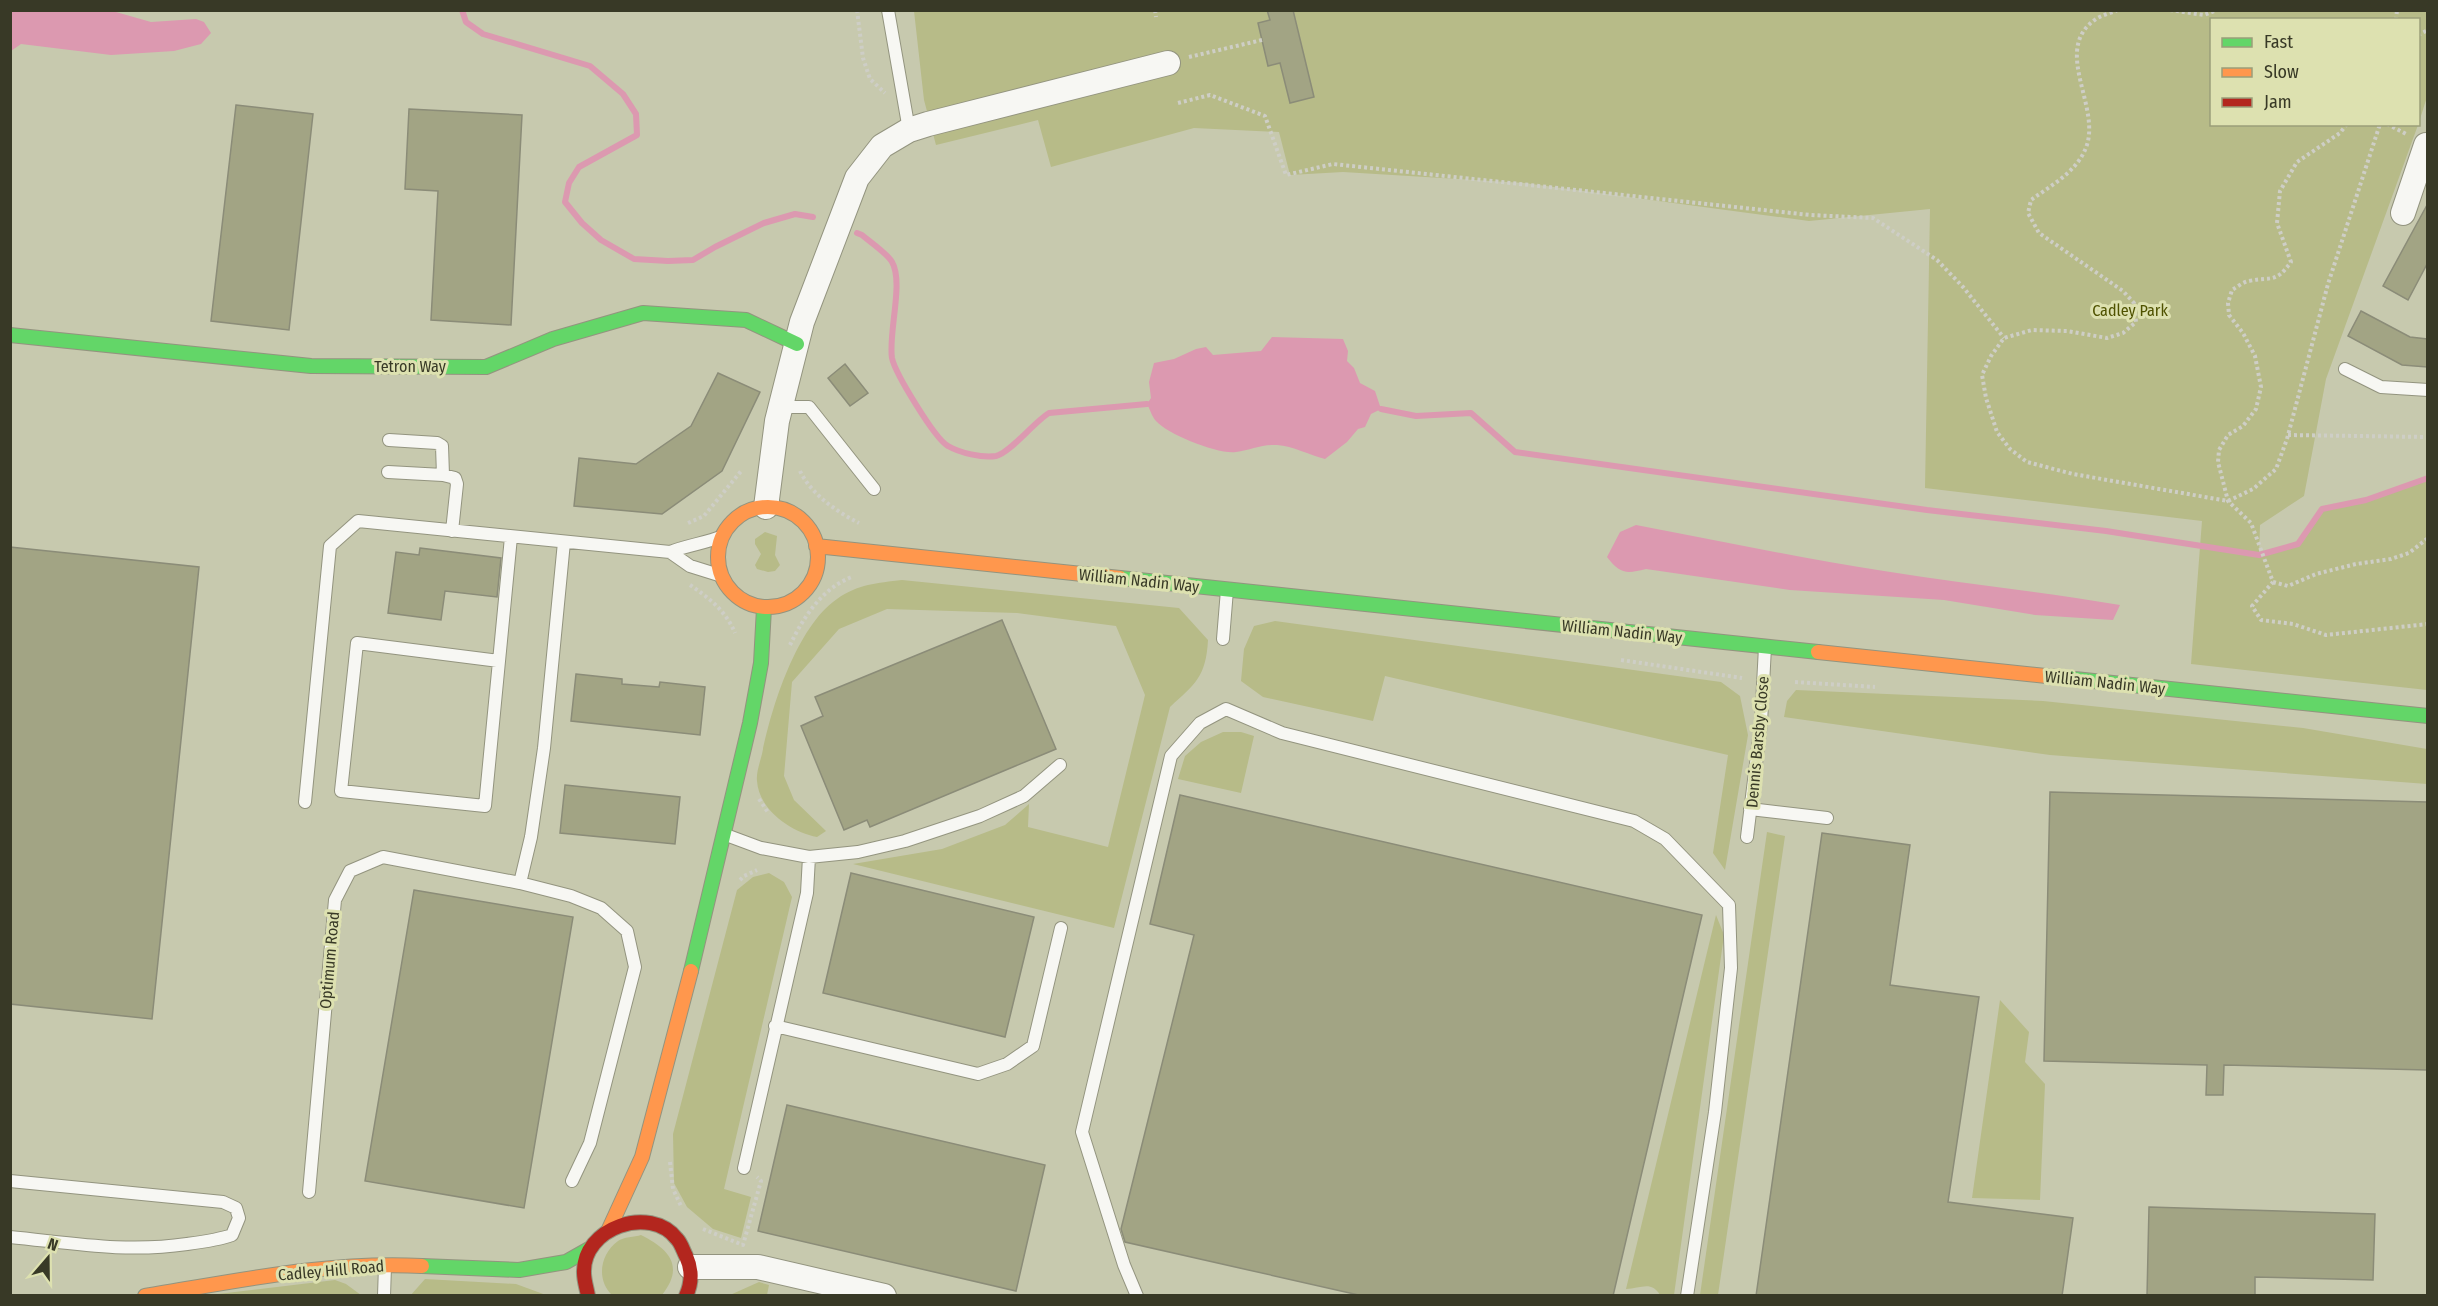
<svg xmlns="http://www.w3.org/2000/svg" width="2438" height="1306" viewBox="0 0 2438 1306" font-family="'Fira Sans Condensed',sans-serif">
  <style>
    .green { fill: #b7bb88 }
    .water { fill: #dc99b0 }
    .lines { fill: none; stroke-linecap: round; stroke-linejoin: round }
    .stream { stroke: #dc99b0; stroke-width: 6 }
    .building { fill: #a2a484; stroke: #8b8c78; stroke-width: 1.5 }
    .lane-casing { stroke: #93947f; stroke-width: 14 }
    .street-casing { stroke: #93947f; stroke-width: 26 }
    .fast-casing { stroke: #93947f; stroke-width: 16 }
    .slow-casing { stroke: #93947f; stroke-width: 16 }
    .jam-casing { stroke: #93947f; stroke-width: 16 }
    .path { stroke: #cecec6; stroke-width: 4; stroke-dasharray: 3 3; stroke-linecap: butt }
    .lane { stroke: #f7f7f3; stroke-width: 12 }
    .street { stroke: #f7f7f3; stroke-width: 24 }
    .fast { stroke: #63d668; stroke-width: 14 }
    .slow { stroke: #ff974d; stroke-width: 14 }
    .jam { stroke: #b3261e; stroke-width: 14 }
    .labels { text-anchor: middle; stroke-width: 6; stroke-linejoin: round; paint-order: stroke }
    .park-label { font-size: 16px; fill: #4f5200; stroke: #dde1b0 }
    .street-label { font-size: 16px; fill: #383926; stroke: #dde1b0 }
  </style>
  <rect width="100%" height="100%" fill="#c7c9ae"/>
  <!-- green -->
  <path class="green" d="M 914,11 L 2427,11 L 2427,97 L 2419,122 L 2418,20 L 2212,20 L 2212,124 L 2418,125 L 2326,379 L 2304,496 L 2260,525 L 2259,555 L 2298,544 L 2322,509 L 2366,500 L 2427,478 L 2427,690 L 2191,664 L 2202,521 L 1925,488 L 1930,209 L 1809,221 L 1524,183 L 1343,172 L 1290,175 L 1279,132 L 1194,128 L 1051,167 L 1038,120 L 936,145 L 924,100 Z
    M 765,532 L 777,536 L 775,555 L 780,565 L 775,571 L 768,572 L 757,569 L 755,565 L 761,554 L 755,544 L 755,539 Z
    M 902,580 L 1179,608 L 1208,640 C 1206,677 1195,684 1170,707 L 1114,928 L 853,864 L 942,849 L 1005,825 L 1029,804 L 1028,827 L 1108,847 L 1145,695 L 1116,626 L 1017,613 L 887,609 L 839,629 L 792,682 L 784,776 L 794,800 L 826,831 L 817,837 C 791,832 759,810 757,781 C 756,773 760,762 762,754 C 771,708 797,626 837,599 C 858,584 877,583 902,580 Z
    M 1275,621 L 1721,682 L 1740,696 L 1748,735 L 1725,870 L 1713,853 L 1728,755 L 1385,676 L 1373,721 L 1263,697 L 1241,681 L 1244,649 L 1254,626 Z
    M 1796,690 L 2043,701 L 2303,728 L 2427,749 L 2427,784 L 2050,755 L 1784,717 L 1787,701 Z
    M 1223,732 L 1241,732 L 1254,736 L 1241,793 L 1178,779 L 1185,756 L 1201,742 Z
    M 1767,832 L 1785,836 L 1718,1295 L 1700,1295 Z
    M 769,873 L 784,882 L 792,897 L 724,1189 L 751,1197 L 741,1238 L 713,1229 L 687,1207 L 674,1183 L 673,1134 L 737,890 L 753,877 Z
    M 1716,915 L 1724,935 L 1674,1295 L 1660,1295 C 1651,1280 1640,1289 1626,1289 Z
    M 2000,1000 L 2029,1032 L 2025,1062 L 2045,1084 L 2040,1200 L 1972,1198 Z
    M 641,1235 C 669,1249 685,1266 662,1295 L 612,1295 C 596,1280 600,1254 618,1241 C 623,1237 635,1237 641,1235 Z
    M 425,1279 L 516,1284 L 546,1295 L 410,1296 Z
    M 335,1280 L 346,1284 L 361,1295 L 201,1296 Z
    M 759,1282 L 769,1285 L 767,1295 L 730,1295 Z"/>
  <!-- water -->
  <path class="water" d="M 11,10 L 116,12 L 151,22 L 196,19 L 204,22 L 211,33 L 201,44 L 174,51 L 111,55 L 21,44 L 11,51 Z
    M 1272,337 L 1343,339 L 1348,351 L 1347,361 L 1354,368 L 1360,383 L 1375,391 L 1381,409 L 1371,414 L 1365,427 L 1358,429 L 1347,442 L 1325,459 C 1309,455 1293,446 1277,445 C 1262,444 1250,450 1236,452 C 1219,455 1167,434 1156,421 C 1152,417 1150,409 1147,404 L 1151,398 L 1149,382 L 1154,363 L 1174,359 L 1196,349 L 1206,347 L 1213,355 L 1261,351 Z
    M 1636,525 C 1719,541 1801,558 1884,571 C 1962,584 2041,591 2120,605 L 2113,620 L 2035,615 L 1944,600 L 1790,590 L 1646,569 C 1626,574 1620,574 1607,557 L 1620,532 Z"/>
  <g class="lines">
    <!-- stream -->
    <path class="stream" d="M 462,10 L 466,22 L 483,34 L 590,66 L 623,94 L 636,114 L 637,135 L 579,167 L 569,183 L 565,202 L 582,223 L 601,240 L 634,259 L 668,261 L 693,260 L 715,247 L 764,223 L 795,214 L 813,217
      M 857,233 L 862,235 C 869,241 888,254 892,262 C 904,282 888,334 892,358 C 895,373 935,439 948,446 C 960,453 982,458 996,456 C 1010,453 1034,422 1049,413 L 1147,404
      M 1381,409 L 1416,416 L 1471,413 L 1515,452 L 1927,510 L 2106,531 L 2259,555 L 2298,544 L 2322,509 L 2366,500 L 2428,478"/>
  </g>
  <!-- building -->
  <path class="building" d="M 1267,10 L 1293,10 L 1314,97 L 1290,103 L 1280,63 L 1268,66 L 1258,23 L 1270,20 Z
    M 236,105 L 313,114 L 289,330 L 211,321 Z
    M 409,109 L 522,115 L 511,325 L 431,320 L 438,191 L 405,189 Z
    M 2427,205 L 2427,264 L 2408,300 L 2383,286 Z
    M 2361,311 L 2410,337 L 2427,339 L 2427,367 L 2402,365 L 2348,336 Z
    M 845,364 L 868,393 L 850,406 L 828,378 Z
    M 718,373 L 760,392 L 722,471 L 662,514 L 574,506 L 579,458 L 636,464 L 691,426 Z
    M 10,547 L 199,567 L 152,1019 L 10,1004 Z
    M 420,548 L 501,558 L 497,597 L 445,591 L 441,620 L 388,613 L 396,552 L 419,555 Z
    M 1002,620 L 1056,749 L 870,827 L 867,820 L 844,830 L 801,726 L 823,716 L 815,697 Z
    M 576,674 L 622,679 L 622,684 L 659,687 L 660,682 L 705,687 L 700,735 L 571,721 Z
    M 565,785 L 680,797 L 675,844 L 560,833 Z
    M 2050,792 L 2427,802 L 2427,1070 L 2224,1065 L 2223,1095 L 2206,1095 L 2207,1065 L 2044,1061 Z
    M 1180,795 L 1702,915 L 1613,1296 L 1363,1296 L 1125,1242 L 1121,1229 L 1194,935 L 1150,924 Z
    M 1822,833 L 1910,845 L 1890,985 L 1979,997 L 1948,1202 L 2073,1218 L 2062,1296 L 1756,1296 Z
    M 851,873 L 1034,917 L 1005,1037 L 823,993 Z
    M 414,890 L 573,917 L 524,1208 L 365,1181 Z
    M 787,1105 L 1045,1165 L 1016,1291 L 758,1231 Z
    M 2149,1207 L 2375,1214 L 2373,1280 L 2255,1277 L 2255,1296 L 2147,1296 Z"/>
  <g class="lines">
    <defs>
      <path id="lane" d="M 888,10 L 909,130
        M 2345,369 L 2381,387 L 2428,390
        M 781,407 L 809,407 L 874,489
        M 389,440 L 437,443 L 442,446 L 443,475
        M 388,472 L 443,475 L 455,478 L 457,484 L 452,531
        M 670,552 L 690,566 L 722,576
        M 1223,639 L 1227,590
        M 499,661 L 357,643 L 341,791 L 485,806 L 511,537
        M 305,802 L 330,546 L 358,521 L 670,552 C 688,545 706,543 723,536
        M 1750,809 L 1827,818
        M 726,835 L 761,848 L 809,857 L 858,852 L 905,841 L 980,816 L 1024,796 L 1060,765
        M 1747,837 L 1761,723 L 1765,647
        M 520,883 L 571,896 L 601,908 L 627,931 L 635,967 L 590,1143 L 572,1181
        M 775,1026 L 978,1074 L 1007,1064 L 1033,1046 L 1061,928
        M 744,1168 L 807,893 L 809,857
        M 10,1181 L 223,1202 L 236,1208 L 239,1218 L 232,1235 C 218,1240 202,1242 187,1244 C 125,1253 72,1243 10,1237
        M 309,1192 L 335,900 L 350,871 L 383,857 L 520,883 L 531,837 L 544,748 L 564,542
        M 384,1296 L 385,1266
        M 1137,1296 L 1124,1265 L 1082,1132 L 1171,756 L 1200,723 L 1226,709 L 1282,733 L 1634,821 L 1665,839 L 1729,905 L 1731,968 L 1715,1112 L 1687,1296"/>
      <path id="street" d="M 2403,213 L 2426,145
        M 766,507 L 777,421 L 802,322 L 857,178 L 882,146 L 909,130 L 928,124 L 1168,63
        M 690,1267 L 758,1267 L 884,1296"/>
      <path id="fast" d="M 10,335 L 311,366 L 486,367 L 553,339 L 643,313 L 746,320 L 797,344
        M 1120,578 L 1818,652
        M 2065,678 L 2428,716
        M 691,971 L 750,723 L 761,663 L 764,608
        M 422,1266 L 519,1270 L 566,1262 L 589,1249"/>
      <path id="slow" d="M718 557a50 50 0 1 1 100 0a50 50 0 1 1-100 0Z
        M 816,546 L 1120,578
        M 1818,652 L 2065,678
        M 609,1229 L 642,1157 L 691,971
        M 145,1296 C 238,1281 328,1261 422,1266"/>
      <path id="jam" d="M 588,1296 C 587,1289 584,1281 584,1273 C 582,1228 650,1204 677,1239 C 681,1243 683,1250 686,1256 C 692,1269 692,1283 686,1296"/>
    </defs>
    <!-- lane casing -->
    <use href="#lane" class="lane-casing"/>
    <!-- street casing -->
    <use href="#street" class="street-casing"/>
    <!-- fast casing -->
    <use href="#fast" class="fast-casing"/>
    <!-- slow casing -->
    <use href="#slow" class="slow-casing"/>
    <!-- jam casing -->
    <use href="#jam" class="jam-casing"/>
    <!-- path -->
    <path class="path" d="M 857,10 L 863,58 L 870,79 L 885,93
      M 1155,10 L 1156,17
      M 2118,10 C 2111,13 2102,15 2096,19 C 2050,50 2104,109 2085,150 C 2075,173 2050,186 2031,200 L 2028,213 L 2039,233 L 2123,291 L 2134,303 L 2136,322 L 2123,333 L 2107,338 L 2067,331 L 2032,330 L 2004,338 L 1991,356 L 1982,375 L 1986,398 L 1997,432 L 2010,449 L 2027,462 L 2073,474 L 2228,501 L 2253,489 L 2276,469 L 2287,439 L 2328,284 L 2380,124
      M 2170,10 L 2204,15 L 2217,10
      M 2396,20 L 2397,10
      M 2418,35 L 2428,30
      M 1189,57 L 1262,40
      M 1178,103 L 1210,95 L 1265,116 L 1286,175 L 1333,164 L 1810,215 L 1873,218 L 1937,260 L 1963,287 L 2004,338
      M 2347,124 L 2340,133 L 2297,162 L 2280,191 L 2277,223 L 2291,262 C 2275,284 2272,276 2249,281 C 2243,282 2237,287 2232,290 L 2228,303 L 2229,315 L 2243,333 L 2255,356 L 2261,387 L 2256,409 L 2243,426 L 2228,435 L 2219,450 L 2218,462 L 2228,501 L 2251,523 L 2273,582 L 2252,606 L 2261,620 L 2293,624 L 2326,635 L 2428,624
      M 2387,124 L 2408,135
      M 2288,435 L 2428,437
      M 800,471 C 811,494 837,512 859,523
      M 688,523 L 704,516 L 742,470
      M 2273,582 L 2288,586 L 2316,574 L 2356,564 L 2391,559 L 2409,553 L 2428,538
      M 690,585 C 709,598 726,611 735,633
      M 790,645 C 803,618 822,588 852,577
      M 1621,660 L 1742,678
      M 1795,682 L 1875,687
      M 759,799 L 769,814
      M 740,880 L 744,876 L 757,870
      M 670,1162 L 673,1189 L 681,1206
      M 703,1229 L 743,1245 L 761,1181 L 757,1177"/>
    <!-- lane -->
    <use href="#lane" class="lane"/>
    <!-- street -->
    <use href="#street" class="street"/>
    <!-- fast -->
    <use href="#fast" class="fast"/>
    <!-- slow -->
    <use href="#slow" class="slow"/>
    <!-- jam -->
    <use href="#jam" class="jam"/>
  </g>
  <g class="labels">
    <!-- park labels -->
    <g class="park-label">
      <text x="2130" y="316">Cadley Park</text>
    </g>
    <!-- street labels -->
    <g class="street-label">
      <text x="410" y="372">Tetron Way</text>
      <text transform="translate(1139 580) rotate(6)" y="6">William Nadin Way</text>
      <text transform="translate(1622 631) rotate(6)" y="6">William Nadin Way</text>
      <text transform="translate(2105 682) rotate(6)" y="6">William Nadin Way</text>
      <text transform="translate(1757 742) rotate(-85)" y="6">Dennis Barsby Close</text>
      <text transform="translate(329 960) rotate(-85)" y="6">Optimum Road</text>
      <text transform="translate(331 1270) rotate(-5)" y="6">Cadley Hill Road</text>
    </g>
  </g>
  <!-- border -->
  <rect width="2438" height="1306" fill="none" stroke="#383926" stroke-width="24"/>
  <!-- legend -->
  <rect x="2210" y="18" width="210" height="108" fill="#dde1b0" stroke="#9b9e79" stroke-width="1.5"/>
  <rect x="2222" y="38" width="30" height="9" fill="#63d668" stroke="#9b9e79" stroke-width="1.5"/>
  <text x="2264" y="48" font-size="18" fill="#383926">Fast</text>
  <rect x="2222" y="68" width="30" height="9" fill="#ff974d" stroke="#9b9e79" stroke-width="1.5"/>
  <text x="2264" y="78" font-size="18" fill="#383926">Slow</text>
  <rect x="2222" y="98" width="30" height="9" fill="#b3261e" stroke="#9b9e79" stroke-width="1.5"/>
  <text x="2264" y="108" font-size="18" fill="#383926">Jam</text>
  <!-- north arrow -->
  <g transform="translate(48 1258) rotate(20)" stroke="#dde1b0" stroke-width="4.5" paint-order="stroke">
  <path d="M0-4.5L10 22L0 15L-10 22Z" fill="#383926"/>
  <text y="-9" font-size="16" font-weight="bold" text-anchor="middle" fill="#383926">N</text>
  </g>
</svg>
